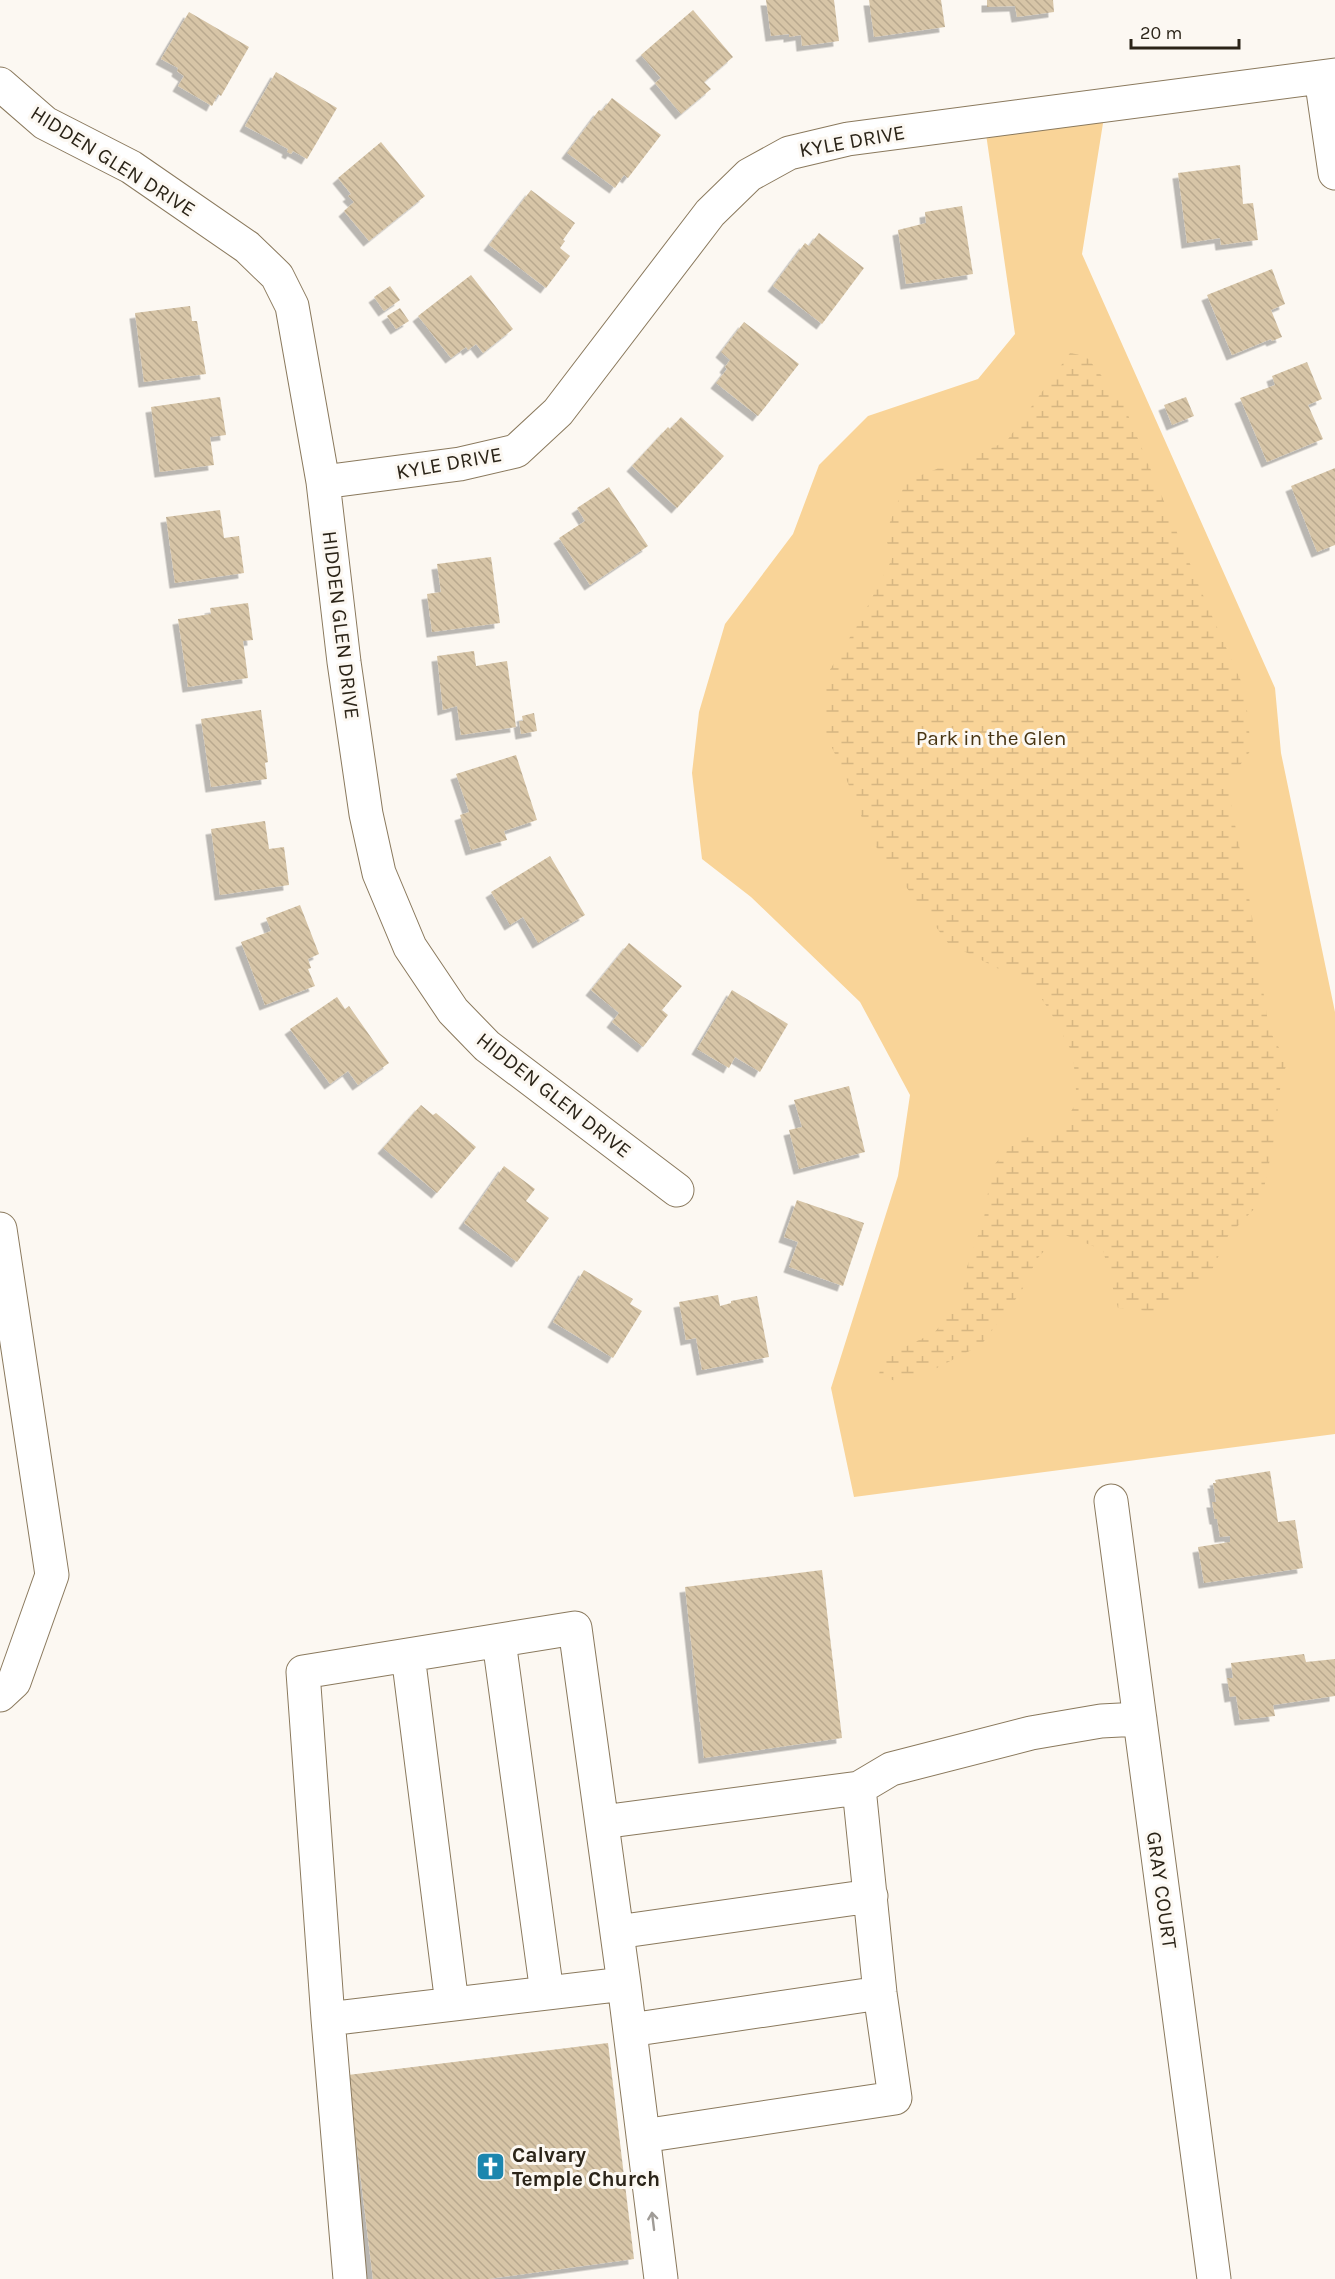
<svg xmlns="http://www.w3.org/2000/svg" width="1335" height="2279" viewBox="0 0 1335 2279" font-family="Karla,sans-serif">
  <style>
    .green { fill: #f9d498 }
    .wetland { fill: url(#wetland-marsh) }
    .building { fill: url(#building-back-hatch); filter: url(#shadow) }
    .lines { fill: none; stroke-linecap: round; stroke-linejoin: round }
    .minor-casing { stroke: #8a795d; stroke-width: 35 }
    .minor { stroke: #fff; stroke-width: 33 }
    .oneway { stroke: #a09c97 }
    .labels { text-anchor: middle; stroke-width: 6; stroke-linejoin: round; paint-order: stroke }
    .street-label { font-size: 21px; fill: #2b2418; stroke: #fcf8f2 }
    .park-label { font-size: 21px; fill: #483513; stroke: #fcf8f2 }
    .poi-label { font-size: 21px; font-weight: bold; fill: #2b2418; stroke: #fcf8f2; text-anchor: start }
  </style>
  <defs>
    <pattern id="wetland-marsh" width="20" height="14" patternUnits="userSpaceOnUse" patternTransform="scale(1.5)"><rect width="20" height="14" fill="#f9d498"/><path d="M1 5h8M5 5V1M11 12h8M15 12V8" fill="none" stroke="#d6b682"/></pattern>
    <pattern id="building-back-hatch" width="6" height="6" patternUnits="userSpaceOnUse" patternTransform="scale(1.5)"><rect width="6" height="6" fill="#d7c5a7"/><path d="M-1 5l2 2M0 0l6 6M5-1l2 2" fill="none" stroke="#b9a98f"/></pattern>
    <filter id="shadow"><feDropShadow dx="-5.5" dy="5.5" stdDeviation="0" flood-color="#0004"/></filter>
  </defs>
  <rect width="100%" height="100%" fill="#fcf8f2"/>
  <!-- green -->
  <path class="green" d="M 1104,117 L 1082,254 L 1275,688 L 1281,753 L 1335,1012 L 1335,1434 L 854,1497 L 831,1388 L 898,1176 L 910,1095 L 860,1002 L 751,897 L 702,859 L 692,773 L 699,712 L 725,624 L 793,534 L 819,465 L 868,416 L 978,379 L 1015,334 L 986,134 Z"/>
  <!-- wetland -->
  <path class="wetland" d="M 1070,353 L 1086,356 L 1123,403 L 1208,607 L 1245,690 L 1251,750 L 1227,783 L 1249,897 L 1269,1029 L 1287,1063 L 1281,1081 L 1274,1140 L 1264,1188 L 1257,1206 L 1228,1236 L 1212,1270 L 1154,1312 L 1118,1308 L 1103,1250 L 1060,1233 L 1037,1259 L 1021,1292 L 981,1345 L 906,1384 L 879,1376 L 881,1358 L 934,1333 L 962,1300 L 967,1267 L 984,1218 L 992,1167 L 1018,1139 L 1058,1132 L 1077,1102 L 1073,1054 L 1051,1013 L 1034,987 L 948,943 L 871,840 L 843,771 L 826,735 L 824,696 L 828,673 L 861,619 L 892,559 L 885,535 L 906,481 L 1006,442 Z"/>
  <!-- building -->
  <path class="building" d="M 766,0 L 834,0 L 839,41 L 802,46 L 801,35 L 789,37 L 789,34 L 771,36 Z
    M 869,0 L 941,0 L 945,27 L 874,37 Z
    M 987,0 L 1053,0 L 1054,12 L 1017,17 L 1015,6 L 987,7 Z
    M 693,10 L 733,57 L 704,82 L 711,89 L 681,114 L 655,83 L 661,78 L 641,55 Z
    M 189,12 L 249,47 L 221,96 L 218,94 L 212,106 L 178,86 L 184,76 L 177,71 L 178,68 L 161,59 Z
    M 276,72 L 337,108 L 307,159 L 293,151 L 291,154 L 287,152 L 288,149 L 245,126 Z
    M 612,98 L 661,135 L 628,178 L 624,175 L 615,188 L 567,153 L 599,110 L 602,111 Z
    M 381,142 L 425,196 L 369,241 L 344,211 L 354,202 L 348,196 L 351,194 L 338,178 Z
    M 1240,165 L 1243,204 L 1253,203 L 1258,240 L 1221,245 L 1220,238 L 1187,243 L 1178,173 Z
    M 531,190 L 575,223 L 563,240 L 565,241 L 560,248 L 570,256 L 546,288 L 489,245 Z
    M 962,206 L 973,274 L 906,284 L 898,230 L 926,223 L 925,212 Z
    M 819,233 L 864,268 L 822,324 L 773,286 L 805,243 L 809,246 Z
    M 1272,269 L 1285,304 L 1271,310 L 1282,337 L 1272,341 L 1271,339 L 1232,355 L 1207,295 Z
    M 471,275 L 513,329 L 483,353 L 476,344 L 468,350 L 466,347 L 451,358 L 418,316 Z
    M 390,286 L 400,300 L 384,311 L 374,297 Z
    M 190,306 L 192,321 L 197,321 L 206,374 L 144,382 L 135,313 Z
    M 400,308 L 409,321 L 396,329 L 387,316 Z
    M 744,322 L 799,364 L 758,416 L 716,383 L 727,369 L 725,367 L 730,360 L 721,352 Z
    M 1307,362 L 1322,399 L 1308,405 L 1323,439 L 1267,462 L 1240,398 L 1275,385 L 1272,376 Z
    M 220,397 L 226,435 L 210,437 L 214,465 L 160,472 L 151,407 Z
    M 1186,397 L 1194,416 L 1172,425 L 1164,405 Z
    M 681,417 L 724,456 L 677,508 L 632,466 L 668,427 L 670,429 Z
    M 1335,468 L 1335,545 L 1317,552 L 1291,486 Z
    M 609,487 L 648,546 L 590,585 L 559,538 L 585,521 L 577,508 Z
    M 220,510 L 224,538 L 239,536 L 244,573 L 175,583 L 166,517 Z
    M 491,557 L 500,623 L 432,632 L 427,594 L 441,592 L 437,564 Z
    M 248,603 L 253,640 L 243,641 L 248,678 L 188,687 L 178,619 L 211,614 L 210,608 Z
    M 474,651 L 476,666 L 507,661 L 516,727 L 461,735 L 457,706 L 443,710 L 437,656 Z
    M 261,710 L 268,762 L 265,763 L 267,779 L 211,787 L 201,719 Z
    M 534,713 L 537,731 L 521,734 L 519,721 L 523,721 L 522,716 Z
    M 516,755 L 537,820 L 504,831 L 507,840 L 471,850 L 460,815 L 469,812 L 456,774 Z
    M 265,821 L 269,849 L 284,847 L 289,885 L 220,895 L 211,829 Z
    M 550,856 L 585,915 L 538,943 L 523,917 L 510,925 L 491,892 Z
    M 300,905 L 319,954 L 308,959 L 311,968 L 308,969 L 315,986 L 265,1005 L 241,942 L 271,931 L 266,918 Z
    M 629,943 L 682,986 L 662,1010 L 668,1015 L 643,1047 L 612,1022 L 619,1013 L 591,990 Z
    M 732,990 L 788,1024 L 760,1072 L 735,1057 L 729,1068 L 697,1049 Z
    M 337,997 L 345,1009 L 349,1006 L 389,1063 L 358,1085 L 348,1071 L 330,1084 L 290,1029 Z
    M 849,1086 L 865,1152 L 799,1169 L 789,1130 L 802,1127 L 794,1100 Z
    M 421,1105 L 433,1115 L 436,1113 L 476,1147 L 437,1193 L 383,1148 Z
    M 504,1166 L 535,1189 L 526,1201 L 549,1218 L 517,1262 L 464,1223 Z
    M 797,1200 L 864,1223 L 843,1286 L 789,1267 L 798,1242 L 784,1237 Z
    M 584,1270 L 633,1299 L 630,1304 L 642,1311 L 613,1358 L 553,1322 Z
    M 718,1295 L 720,1306 L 731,1303 L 731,1301 L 757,1296 L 769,1357 L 702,1370 L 696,1338 L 686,1340 L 679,1302 Z
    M 1270,1471 L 1278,1522 L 1295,1520 L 1303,1568 L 1204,1583 L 1198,1547 L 1230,1542 L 1230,1536 L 1220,1537 L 1217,1519 L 1215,1519 L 1212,1502 L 1216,1502 L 1213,1483 L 1216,1483 L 1215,1480 Z
    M 822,1570 L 842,1738 L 704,1758 L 685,1587 Z
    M 1304,1654 L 1306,1662 L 1335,1659 L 1335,1696 L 1273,1705 L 1275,1716 L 1240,1720 L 1236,1696 L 1230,1697 L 1227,1678 L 1233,1678 L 1231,1663 Z
    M 608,2043 L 634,2259 L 488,2279 L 373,2279 L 348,2075 Z"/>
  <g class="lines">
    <defs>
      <path id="minor" d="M 1321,77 L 1335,173
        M 0,84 L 45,123 L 131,167 L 247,247 L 277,276 L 292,306 L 323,482 L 344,662 L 366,814 L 379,873 L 410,947 L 453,1011 L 487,1046 L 677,1190
        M 323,482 L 460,464 L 516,451 L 558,412 L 710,213 L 749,175 L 789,153 L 848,139 L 1335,75
        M 0,1229 L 52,1575 L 14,1682 L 0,1695
        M 1111,1501 L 1214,2279
        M 499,1641 L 547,1993
        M 408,1655 L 452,2004
        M 602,1822 L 859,1788 L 891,1769 L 1031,1733 L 1101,1721 L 1140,1719
        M 617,1932 L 871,1896
        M 328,2019 L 303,1672 L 575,1628 L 624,1984
        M 630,2030 L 880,1993
        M 643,2136 L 895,2098 L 880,1993 L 859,1788
        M 350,2279 L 328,2019 L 624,1984 L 661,2279"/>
    </defs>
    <!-- minor casing -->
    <use href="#minor" class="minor-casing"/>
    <!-- minor -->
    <use href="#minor" class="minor"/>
  </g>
  <!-- one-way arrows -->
  <defs><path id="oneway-shaft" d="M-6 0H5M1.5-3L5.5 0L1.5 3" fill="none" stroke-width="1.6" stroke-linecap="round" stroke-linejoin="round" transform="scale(1.5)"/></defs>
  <use class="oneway" href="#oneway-shaft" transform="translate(653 2221) rotate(-97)"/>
  <!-- icons -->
  <defs>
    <symbol id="church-square" viewBox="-11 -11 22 22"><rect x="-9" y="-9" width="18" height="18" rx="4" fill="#1c86ae" stroke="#fcf8f2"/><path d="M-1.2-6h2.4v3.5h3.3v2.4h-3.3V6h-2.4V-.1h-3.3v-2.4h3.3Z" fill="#fff"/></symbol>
  </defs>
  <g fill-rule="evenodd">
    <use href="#church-square" x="474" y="2150" width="33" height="33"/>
  </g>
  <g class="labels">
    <!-- street labels -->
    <g class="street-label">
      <text transform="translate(852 141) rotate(-10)" y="7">KYLE DRIVE</text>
      <text transform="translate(113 161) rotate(32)" y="7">HIDDEN GLEN DRIVE</text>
      <text transform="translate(449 463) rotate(-10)" y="7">KYLE DRIVE</text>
      <text transform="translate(341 625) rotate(83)" y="7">HIDDEN GLEN DRIVE</text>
      <text transform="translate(554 1095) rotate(38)" y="7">HIDDEN GLEN DRIVE</text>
      <text transform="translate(1162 1890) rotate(82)" y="7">GRAY COURT</text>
    </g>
    <!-- park labels -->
    <g class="park-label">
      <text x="991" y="745">Park in the Glen</text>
    </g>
    <!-- poi labels -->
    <g class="poi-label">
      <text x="512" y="2162">Calvary<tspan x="512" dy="24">Temple Church</tspan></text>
    </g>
  </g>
  <!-- scale -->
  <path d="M1131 39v9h108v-9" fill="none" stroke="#2b2418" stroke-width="3"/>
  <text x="1140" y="39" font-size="18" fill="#2b2418" stroke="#fcf8f2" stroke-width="4.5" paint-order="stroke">20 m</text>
</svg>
